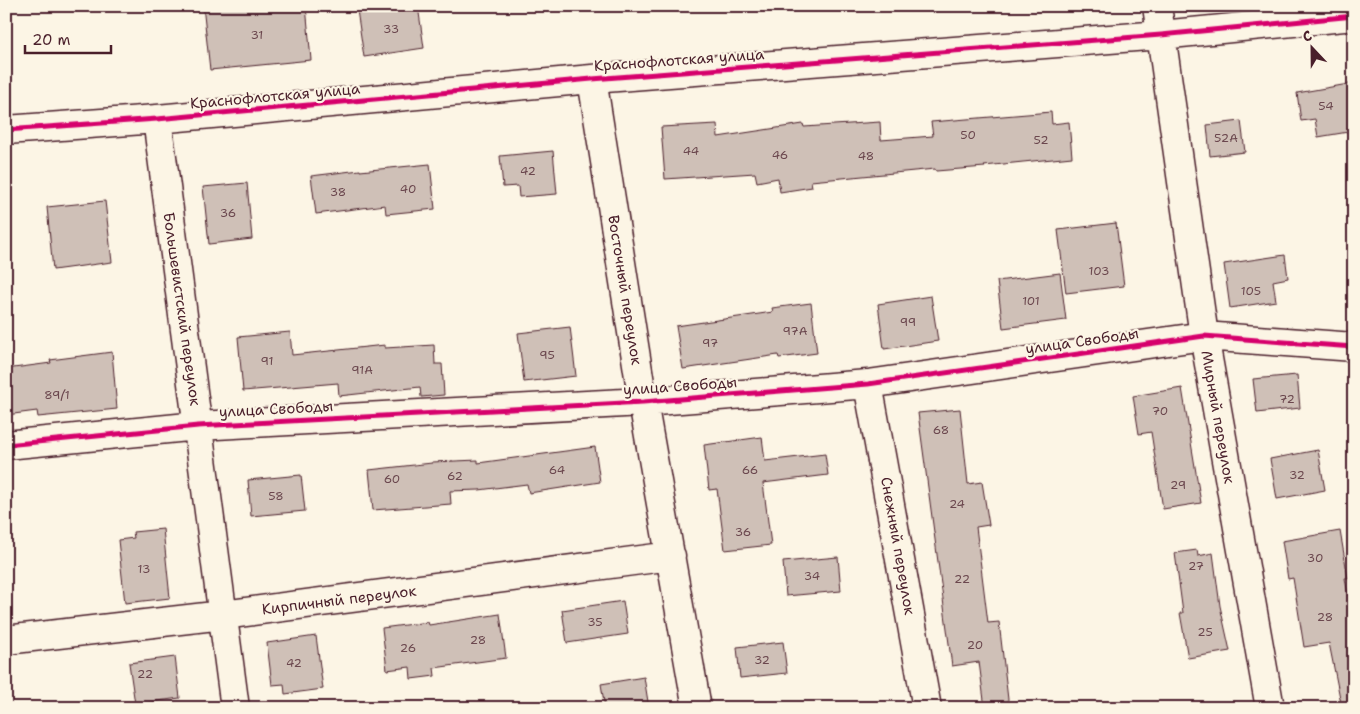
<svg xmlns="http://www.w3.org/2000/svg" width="1360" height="714" viewBox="0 0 1360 714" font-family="'Shantell Sans',sans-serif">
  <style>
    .building { fill: #cfc0b7; stroke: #4a1f2b }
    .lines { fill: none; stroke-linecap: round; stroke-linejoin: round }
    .minor-casing { stroke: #4a1f2b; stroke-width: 31 }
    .minor { stroke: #fcf5e5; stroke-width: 28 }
    .cycleway-casing { stroke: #fcf5e5; stroke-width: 8 }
    .cycleway { stroke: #d6006c; stroke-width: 5 }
    .labels { text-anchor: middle; stroke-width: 4.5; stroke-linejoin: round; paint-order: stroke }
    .number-label { font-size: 12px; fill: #6b474e }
    .street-label { font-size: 15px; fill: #4a1f2b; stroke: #fcf5e5 }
  </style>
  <rect width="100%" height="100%" fill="#fcf5e5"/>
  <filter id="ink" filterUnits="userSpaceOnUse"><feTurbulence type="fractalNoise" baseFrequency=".02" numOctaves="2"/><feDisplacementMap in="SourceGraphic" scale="10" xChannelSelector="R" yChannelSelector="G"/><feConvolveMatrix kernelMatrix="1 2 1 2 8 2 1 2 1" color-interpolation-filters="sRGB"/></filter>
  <g filter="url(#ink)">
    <!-- building -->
    <path class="building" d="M 203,6 L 306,6 L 311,60 L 210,70 Z
      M 382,6 L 418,6 L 424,48 L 364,57 L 357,10 Z
      M 1354,83 L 1354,131 L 1318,137 L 1315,119 L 1301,121 L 1297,93 Z
      M 1051,112 L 1052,124 L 1069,122 L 1072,157 L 984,166 L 985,167 L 936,171 L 935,169 L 811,181 L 812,187 L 780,192 L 778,178 L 757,182 L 755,173 L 665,179 L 661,127 L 717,124 L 718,137 L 803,124 L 804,127 L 880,122 L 881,140 L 933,136 L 931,122 Z
      M 1241,121 L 1245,152 L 1210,156 L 1207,125 Z
      M 553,151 L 557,194 L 519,197 L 518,186 L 503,187 L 500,156 Z
      M 430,164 L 435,209 L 386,214 L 385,205 L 316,214 L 311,176 L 360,170 L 360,171 Z
      M 247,183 L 252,239 L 209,244 L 203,187 Z
      M 105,201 L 112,262 L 53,270 L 47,207 Z
      M 1116,223 L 1124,286 L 1066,293 L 1058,230 Z
      M 1285,255 L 1288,278 L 1273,281 L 1276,301 L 1230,308 L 1224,264 Z
      M 1060,273 L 1066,320 L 1003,328 L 997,281 Z
      M 931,296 L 938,341 L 884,349 L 878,304 Z
      M 811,303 L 817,353 L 779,358 L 778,355 L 683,369 L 676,326 L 773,312 L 772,308 Z
      M 570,327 L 576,376 L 524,382 L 518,333 Z
      M 290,332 L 292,355 L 385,345 L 385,348 L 434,345 L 435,364 L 442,364 L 444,395 L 421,397 L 420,387 L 339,396 L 338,383 L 243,391 L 238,337 Z
      M 112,352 L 117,409 L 38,417 L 37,411 L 6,415 L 6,369 L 51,363 L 50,360 Z
      M 1297,375 L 1300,408 L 1257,413 L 1253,379 Z
      M 1182,388 L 1201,503 L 1163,509 L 1151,432 L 1139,434 L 1133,396 Z
      M 960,409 L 968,484 L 982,482 L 989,525 L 976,527 L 988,623 L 999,622 L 1009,708 L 985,708 L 979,662 L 952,666 L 918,413 Z
      M 762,437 L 765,461 L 825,454 L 828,475 L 763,483 L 771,545 L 725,550 L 717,489 L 709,490 L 704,445 Z
      M 595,447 L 600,482 L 529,493 L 527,484 L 479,490 L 450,491 L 451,504 L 373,510 L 369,470 L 432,463 L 432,462 L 478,460 L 478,463 Z
      M 1318,450 L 1325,490 L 1277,499 L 1270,459 Z
      M 301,475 L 305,511 L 251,516 L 248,480 Z
      M 163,529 L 170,598 L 125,603 L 118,540 L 134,538 L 133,532 Z
      M 1340,531 L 1348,578 L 1345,578 L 1354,628 L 1354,708 L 1342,708 L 1329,643 L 1304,647 L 1293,578 L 1288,579 L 1282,541 Z
      M 1197,550 L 1198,556 L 1213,553 L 1220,606 L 1230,651 L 1188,658 L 1180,613 L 1183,613 L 1175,553 Z
      M 838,557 L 841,591 L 786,596 L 783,562 Z
      M 623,601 L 628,634 L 567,643 L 562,610 Z
      M 500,614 L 506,658 L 434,668 L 435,676 L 411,679 L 410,667 L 387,670 L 382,628 L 428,622 L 429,625 Z
      M 316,636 L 323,689 L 285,694 L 284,684 L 272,685 L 267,643 Z
      M 783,642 L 787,673 L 740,678 L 737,647 Z
      M 175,657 L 180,698 L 135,704 L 129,663 Z
      M 644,677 L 649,708 L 605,708 L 601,684 Z"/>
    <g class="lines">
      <defs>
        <path id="minor" d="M 1157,6 L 1204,336 L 1270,708
          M 592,79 L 643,402 L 697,708
          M 157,119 L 235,708
          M 6,130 L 157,119 L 592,79 L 1161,35 L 1354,16
          M 868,384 L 927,708
          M 6,445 L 198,426 L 643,402 L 868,384 L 1204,336 L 1354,347
          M 6,640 L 223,615 L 671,556"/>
      </defs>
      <!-- minor casing -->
      <use href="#minor" class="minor-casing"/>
      <!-- minor -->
      <use href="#minor" class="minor"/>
      <defs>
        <path id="cycleway" d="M 6,130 L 157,119 L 592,79 L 1161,35 L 1354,16
          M 6,445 L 198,426 L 643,402 L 868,384 L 1204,336 L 1354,347"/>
      </defs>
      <!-- cycleway casing -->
      <use href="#cycleway" class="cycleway-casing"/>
      <!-- cycleway -->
      <use href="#cycleway" class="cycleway"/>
    </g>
  </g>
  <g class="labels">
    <!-- number labels -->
    <g class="number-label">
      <text x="391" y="33">33</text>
      <text x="257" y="39">31</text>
      <text x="1326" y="110">54</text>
      <text x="968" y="139">50</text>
      <text x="1226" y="142">52А</text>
      <text x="1041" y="144">52</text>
      <text x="691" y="155">44</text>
      <text x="780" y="159">46</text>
      <text x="866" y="160">48</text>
      <text x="528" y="175">42</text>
      <text x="408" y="193">40</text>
      <text x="338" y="196">38</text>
      <text x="228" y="217">36</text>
      <text x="1099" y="275">103</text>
      <text x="1251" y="295">105</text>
      <text x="1031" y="305">101</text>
      <text x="908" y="326">99</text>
      <text x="795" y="335">97А</text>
      <text x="710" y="347">97</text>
      <text x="547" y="359">95</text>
      <text x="267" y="365">91</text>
      <text x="362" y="374">91А</text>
      <text x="57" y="399">89/1</text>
      <text x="1287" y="403">72</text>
      <text x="1160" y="415">70</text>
      <text x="941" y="434">68</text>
      <text x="557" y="474">64</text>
      <text x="750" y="474">66</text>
      <text x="1297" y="479">32</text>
      <text x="455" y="480">62</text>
      <text x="392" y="483">60</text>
      <text x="1178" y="489">29</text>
      <text x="276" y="500">58</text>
      <text x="957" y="508">24</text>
      <text x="743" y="536">36</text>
      <text x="1315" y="562">30</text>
      <text x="1196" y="570">27</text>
      <text x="144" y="573">13</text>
      <text x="812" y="580">34</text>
      <text x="962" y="583">22</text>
      <text x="1325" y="621">28</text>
      <text x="595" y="626">35</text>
      <text x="1205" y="636">25</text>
      <text x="478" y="644">28</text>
      <text x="975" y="649">20</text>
      <text x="408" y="652">26</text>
      <text x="762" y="664">32</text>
      <text x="294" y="667">42</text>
      <text x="145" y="678">22</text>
    </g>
    <!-- street labels -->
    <g class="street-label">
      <text transform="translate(679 60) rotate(-4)" y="5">Краснофлотская улица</text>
      <text transform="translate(275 96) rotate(-5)" y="5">Краснофлотская улица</text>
      <text transform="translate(625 290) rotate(81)" y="5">Восточный переулок</text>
      <text transform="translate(182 309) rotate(82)" y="5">Большевистский переулок</text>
      <text transform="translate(1082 341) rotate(-8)" y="5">улица Свободы</text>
      <text transform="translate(680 386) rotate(-4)" y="5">улица Свободы</text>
      <text transform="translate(276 409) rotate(-3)" y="5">улица Свободы</text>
      <text transform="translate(1218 417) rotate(80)" y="5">Мирный переулок</text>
      <text transform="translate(898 546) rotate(80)" y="5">Снежный переулок</text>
      <text transform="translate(339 600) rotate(-7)" y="5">Кирпичный переулок</text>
    </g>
  </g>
  <!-- margin -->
  <rect width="1360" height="714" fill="none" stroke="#fcf5e5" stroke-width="25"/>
  <rect x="12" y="12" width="1335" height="689" fill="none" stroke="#4a1f2b" stroke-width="2" filter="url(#ink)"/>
  <!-- north arrow -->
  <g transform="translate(1312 48) rotate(338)" stroke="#fcf5e5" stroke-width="4" paint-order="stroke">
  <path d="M0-4L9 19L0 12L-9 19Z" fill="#4a1f2b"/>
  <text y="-8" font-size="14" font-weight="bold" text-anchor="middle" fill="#4a1f2b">С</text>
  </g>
  <!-- scale -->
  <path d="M25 45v8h86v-8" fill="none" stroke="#4a1f2b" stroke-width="2.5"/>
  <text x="32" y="45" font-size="15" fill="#4a1f2b" stroke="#fcf5e5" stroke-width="4" paint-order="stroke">20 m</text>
</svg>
